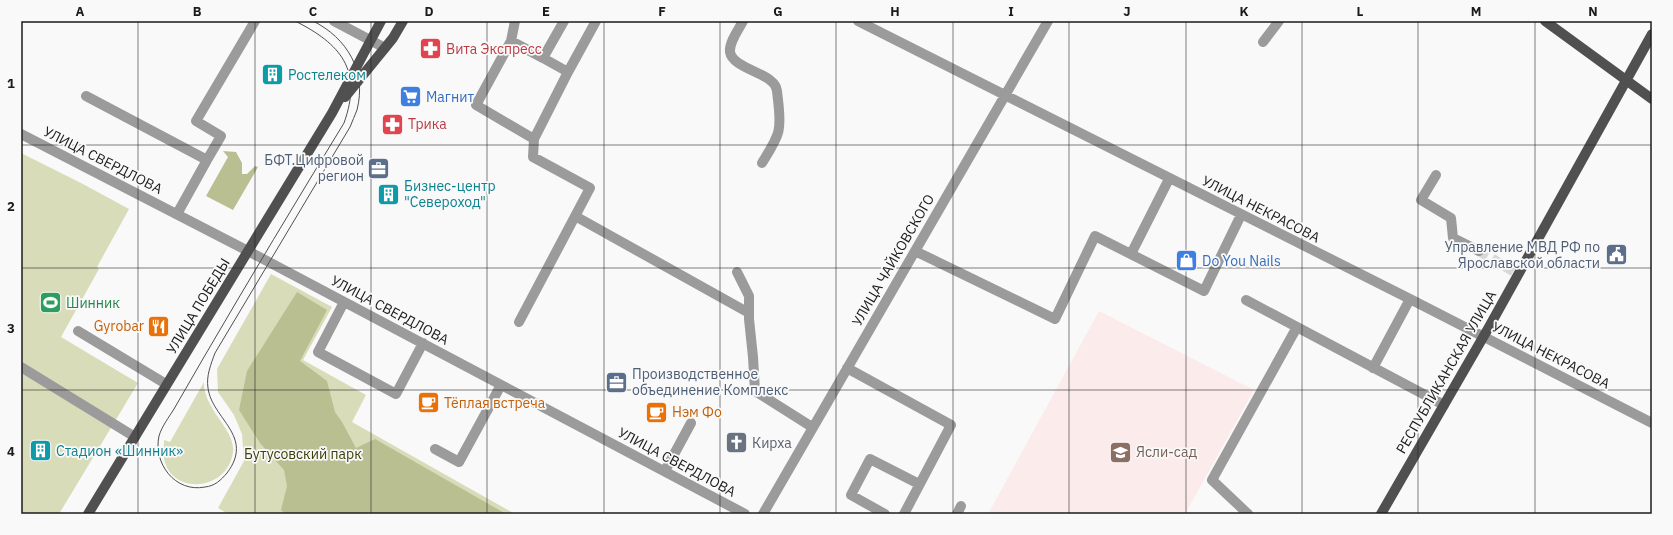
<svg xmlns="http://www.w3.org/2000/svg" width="1673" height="535" viewBox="0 0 1673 535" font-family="'IBM Plex Sans',sans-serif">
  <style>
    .education { fill: #fbebea }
    .green { fill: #d8dcb9 }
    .forest { fill: #babf92 }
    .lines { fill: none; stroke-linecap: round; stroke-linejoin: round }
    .minor-tunnel { stroke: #d8d8d9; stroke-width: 10; stroke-dasharray: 10 5; stroke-linecap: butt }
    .minor { stroke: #9c9b9b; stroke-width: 10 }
    .major { stroke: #515050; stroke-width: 10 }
    .tram { stroke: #4f4f50; stroke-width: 1 }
    .grid { fill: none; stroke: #1b1b1c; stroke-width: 1; stroke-opacity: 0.55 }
    .labels { text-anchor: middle; stroke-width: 3.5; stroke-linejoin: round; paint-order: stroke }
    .health-label { font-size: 14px; fill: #be3a42; stroke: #f9f9fa; text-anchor: start }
    .culture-label { font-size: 14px; fill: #0d838f; stroke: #f9f9fa; text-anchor: start }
    .shop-label { font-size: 14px; fill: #366cbe; stroke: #f9f9fa; text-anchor: start }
    .street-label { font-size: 14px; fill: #1b1b1c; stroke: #f9f9fa }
    .service-label { font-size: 14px; fill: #4e5e75; stroke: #f9f9fa; text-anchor: end }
    .leisure-label { font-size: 14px; fill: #27864d; stroke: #f9f9fa; text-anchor: start }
    .food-label { font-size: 14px; fill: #c56008; stroke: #f9f9fa; text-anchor: start }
    .worship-label { font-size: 14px; fill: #5b616d; stroke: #f9f9fa; text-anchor: start }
    .education-label { font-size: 14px; fill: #785e54; stroke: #f9f9fa; text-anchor: start }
    .park-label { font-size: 14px; fill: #3c3f07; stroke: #f9f9fa }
    .neatline { fill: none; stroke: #1b1b1c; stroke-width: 1.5 }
    .grid-label { font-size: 13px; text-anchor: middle; font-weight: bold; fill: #1b1b1c }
  </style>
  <rect width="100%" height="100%" fill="#f9f9fa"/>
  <!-- education -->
  <path class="education" d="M 1099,311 L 1254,390 L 1185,514 L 988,514 Z"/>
  <!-- green -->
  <path class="green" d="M 21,153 L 81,183 L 129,209 L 97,267 L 99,269 L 61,337 L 138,383 L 59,514 L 21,514 Z
    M 271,274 L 332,307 L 303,360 L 366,395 L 352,422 L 515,514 L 228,514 L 218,508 L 244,461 L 242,434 L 234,415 L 218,392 L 217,369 Z
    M 204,382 C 203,409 236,430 233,452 C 228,491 172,496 164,459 C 163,453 164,446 164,440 L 170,442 Z"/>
  <!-- forest -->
  <path class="forest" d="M 223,151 L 236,152 L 242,163 L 242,174 L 247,174 L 255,166 L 258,167 L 233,210 L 206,196 L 228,157 Z
    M 297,292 L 327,310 L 300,361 L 327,381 L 335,412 L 342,422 L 356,448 L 375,439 L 506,514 L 285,514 L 281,510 L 287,486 L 284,470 L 260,443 L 239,410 L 247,371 Z"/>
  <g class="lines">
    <!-- minor-tunnel -->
    <path class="minor-tunnel" d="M 1479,251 L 1518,274"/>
    <!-- minor -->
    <path class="minor" d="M 334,21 L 385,48
      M 564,21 L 543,58 L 568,72 L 596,21
      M 743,21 C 739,29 729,42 730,52 C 732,66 762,72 771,81 C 778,86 777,93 778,100 C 782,133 779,135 762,163
      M 858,21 L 1410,299 L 1652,423
      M 511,41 L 515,21
      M 1263,42 L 1279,21
      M 86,96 L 207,160 L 177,214
      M 21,134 L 248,251 L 745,514
      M 534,139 L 476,105 L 511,41 L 543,58
      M 207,160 L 221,136 L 196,121 L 255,21
      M 1436,175 L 1421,200 L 1451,218 L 1453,238 L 1479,251
      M 575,216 L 749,313
      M 915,251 L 1055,319 L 1095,236 L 1204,291 L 1241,215
      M 1131,254 L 1169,179
      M 737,272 L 749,296 L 749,319 L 753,357 L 755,391 L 812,427
      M 1246,300 L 1444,405
      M 344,302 L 318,352 L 396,394 L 423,343
      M 519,322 L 590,188 L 533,157 L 534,139 L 568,72
      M 78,331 L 166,384
      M 21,367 L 135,437
      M 847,368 L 951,425 L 904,514
      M 1373,368 L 1410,299
      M 435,449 L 459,462 L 501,385
      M 665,471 L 691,423
      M 763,514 L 1048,21
      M 885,514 L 851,495 L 870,459 L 919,484
      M 957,514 L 961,506
      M 1248,514 L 1212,480 L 1297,327"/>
    <!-- major -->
    <path class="major" d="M 1545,21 L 1652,99
      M 345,97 L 393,38 L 403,21
      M 88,514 L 332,113 L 381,21
      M 1381,514 L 1489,327 L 1652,34"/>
    <!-- tram -->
    <path class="tram" d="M 295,21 C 341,44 363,70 344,123 C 297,200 250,278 204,357 C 194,374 184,392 174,409 C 169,417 162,426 159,436 C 153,463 175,493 205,487 C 215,486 221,480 227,473 C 255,436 212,419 208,388 C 206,376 211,364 215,353 L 350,127 C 352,121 355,116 357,110 C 367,71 347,38 313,21"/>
  </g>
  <!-- grid -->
  <path class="grid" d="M 138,21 L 138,514M 255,21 L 255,514M 371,21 L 371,514M 487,21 L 487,514M 604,21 L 604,514M 720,21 L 720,514M 836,21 L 836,514M 953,21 L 953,514M 1069,21 L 1069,514M 1186,21 L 1186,514M 1302,21 L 1302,514M 1418,21 L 1418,514M 1535,21 L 1535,514M 21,145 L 1652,145M 21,268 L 1652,268M 21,390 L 1652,390"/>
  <!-- icons -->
  <defs>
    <symbol id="pharmacy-square" viewBox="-11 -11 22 22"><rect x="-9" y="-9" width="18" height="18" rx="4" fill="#e0444e" stroke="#f9f9fa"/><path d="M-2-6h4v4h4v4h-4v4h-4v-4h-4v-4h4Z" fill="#fff"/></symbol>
    <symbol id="building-square" viewBox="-11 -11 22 22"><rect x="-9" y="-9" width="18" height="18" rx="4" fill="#0f9aa8" stroke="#f9f9fa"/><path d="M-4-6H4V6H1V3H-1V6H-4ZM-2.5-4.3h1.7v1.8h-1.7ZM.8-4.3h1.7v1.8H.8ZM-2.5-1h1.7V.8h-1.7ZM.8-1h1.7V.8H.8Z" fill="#fff"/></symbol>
    <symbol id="supermarket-square" viewBox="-11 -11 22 22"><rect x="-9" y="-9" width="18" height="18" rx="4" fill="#3f7fe0" stroke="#f9f9fa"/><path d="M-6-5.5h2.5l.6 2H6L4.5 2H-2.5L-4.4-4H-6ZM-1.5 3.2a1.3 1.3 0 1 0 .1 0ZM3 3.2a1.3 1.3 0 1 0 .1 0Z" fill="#fff"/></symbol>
    <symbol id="office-square" viewBox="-11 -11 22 22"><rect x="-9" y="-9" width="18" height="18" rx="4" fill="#5c6f8a" stroke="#f9f9fa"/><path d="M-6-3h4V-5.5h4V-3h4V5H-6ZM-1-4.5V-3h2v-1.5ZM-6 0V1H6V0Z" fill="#fff"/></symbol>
    <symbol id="civic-square" viewBox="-11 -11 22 22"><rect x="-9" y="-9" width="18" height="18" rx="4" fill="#5c6f8a" stroke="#f9f9fa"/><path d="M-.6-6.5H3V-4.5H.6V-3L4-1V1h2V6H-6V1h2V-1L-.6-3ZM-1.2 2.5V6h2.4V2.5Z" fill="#fff"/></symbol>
    <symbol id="shop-square" viewBox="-11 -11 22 22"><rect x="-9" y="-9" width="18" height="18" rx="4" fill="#3f7fe0" stroke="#f9f9fa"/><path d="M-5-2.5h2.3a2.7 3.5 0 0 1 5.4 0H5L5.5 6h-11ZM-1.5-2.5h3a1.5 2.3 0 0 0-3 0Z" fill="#fff"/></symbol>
    <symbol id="stadium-square" viewBox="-11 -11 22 22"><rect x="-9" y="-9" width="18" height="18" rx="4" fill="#2e9e5b" stroke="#f9f9fa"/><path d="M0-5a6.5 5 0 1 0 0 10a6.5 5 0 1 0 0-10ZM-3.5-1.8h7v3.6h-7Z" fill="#fff"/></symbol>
    <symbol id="restaurant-square" viewBox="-11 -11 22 22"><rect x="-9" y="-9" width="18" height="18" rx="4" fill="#e8710a" stroke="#f9f9fa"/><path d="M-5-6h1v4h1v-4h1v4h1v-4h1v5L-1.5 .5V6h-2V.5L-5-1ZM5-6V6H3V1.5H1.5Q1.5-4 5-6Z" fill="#fff"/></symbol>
    <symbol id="cafe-square" viewBox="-11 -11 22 22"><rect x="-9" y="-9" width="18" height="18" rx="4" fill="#e8710a" stroke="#f9f9fa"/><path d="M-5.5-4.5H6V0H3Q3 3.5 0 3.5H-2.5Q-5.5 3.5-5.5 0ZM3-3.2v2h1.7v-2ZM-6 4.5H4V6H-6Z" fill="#fff"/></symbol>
    <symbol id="church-square" viewBox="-11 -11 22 22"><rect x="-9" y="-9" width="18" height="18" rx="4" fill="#6b7280" stroke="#f9f9fa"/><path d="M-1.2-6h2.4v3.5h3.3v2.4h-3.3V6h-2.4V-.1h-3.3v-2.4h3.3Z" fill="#fff"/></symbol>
    <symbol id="school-square" viewBox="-11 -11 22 22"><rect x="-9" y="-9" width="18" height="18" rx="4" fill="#8d6e63" stroke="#f9f9fa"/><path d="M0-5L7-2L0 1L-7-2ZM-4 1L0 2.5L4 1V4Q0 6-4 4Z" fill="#fff"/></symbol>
  </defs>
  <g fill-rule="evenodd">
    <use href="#pharmacy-square" x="418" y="36" width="25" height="25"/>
    <use href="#building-square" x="260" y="62" width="25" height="25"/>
    <use href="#supermarket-square" x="398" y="84" width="25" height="25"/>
    <use href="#pharmacy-square" x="380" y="112" width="25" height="25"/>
    <use href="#office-square" x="366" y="156" width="25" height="25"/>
    <use href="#building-square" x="376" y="182" width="25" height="25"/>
    <use href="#civic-square" x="1604" y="242" width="25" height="25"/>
    <use href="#shop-square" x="1174" y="248" width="25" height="25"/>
    <use href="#stadium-square" x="38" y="290" width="25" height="25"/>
    <use href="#restaurant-square" x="146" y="314" width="25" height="25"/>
    <use href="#office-square" x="604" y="370" width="25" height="25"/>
    <use href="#cafe-square" x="416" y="390" width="25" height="25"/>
    <use href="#cafe-square" x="644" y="400" width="25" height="25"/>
    <use href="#church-square" x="724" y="430" width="25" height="25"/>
    <use href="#building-square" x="28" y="438" width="25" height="25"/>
    <use href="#school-square" x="1108" y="440" width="25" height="25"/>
  </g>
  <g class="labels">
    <!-- health labels -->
    <g class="health-label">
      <text x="446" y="54">Вита Экспресс</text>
      <text x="408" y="129">Трика</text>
    </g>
    <!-- culture labels -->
    <g class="culture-label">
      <text x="288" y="80">Ростелеком</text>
      <text x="404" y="191">Бизнес-центр<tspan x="404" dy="16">"Североход"</tspan></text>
      <text x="56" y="456">Стадион «Шинник»</text>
    </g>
    <!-- shop labels -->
    <g class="shop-label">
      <text x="426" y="102">Магнит</text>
      <text x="1202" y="266">Do You Nails</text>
    </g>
    <!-- street labels -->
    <g class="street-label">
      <text transform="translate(103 160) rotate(27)" y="5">УЛИЦА СВЕРДЛОВА</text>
      <text transform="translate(1261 209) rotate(27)" y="5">УЛИЦА НЕКРАСОВА</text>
      <text transform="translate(893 260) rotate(-60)" y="5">УЛИЦА ЧАЙКОВСКОГО</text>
      <text transform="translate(198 306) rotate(-59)" y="5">УЛИЦА ПОБЕДЫ</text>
      <text transform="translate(390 310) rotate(28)" y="5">УЛИЦА СВЕРДЛОВА</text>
      <text transform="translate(1551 355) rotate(27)" y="5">УЛИЦА НЕКРАСОВА</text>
      <text transform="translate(1446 372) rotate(-60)" y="5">РЕСПУБЛИКАНСКАЯ УЛИЦА</text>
      <text transform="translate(677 462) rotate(28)" y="5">УЛИЦА СВЕРДЛОВА</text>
    </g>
    <!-- service labels -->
    <g class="service-label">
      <text x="364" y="165">БФТ.Цифровой<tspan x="364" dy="16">регион</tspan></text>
      <text x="1600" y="252">Управление МВД РФ по<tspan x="1600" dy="16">Ярославской области</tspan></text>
      <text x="632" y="379" text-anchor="start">Производственное<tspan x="632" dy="16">объединение Комплекс</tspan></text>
    </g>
    <!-- leisure labels -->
    <g class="leisure-label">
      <text x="66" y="308">Шинник</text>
    </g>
    <!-- food labels -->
    <g class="food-label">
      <text x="144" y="331" text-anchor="end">Gyrobar</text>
      <text x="444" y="408">Тёплая встреча</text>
      <text x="672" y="417">Нэм Фо</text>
    </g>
    <!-- worship labels -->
    <g class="worship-label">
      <text x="752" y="448">Кирха</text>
    </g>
    <!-- education labels -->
    <g class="education-label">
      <text x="1136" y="457">Ясли-сад</text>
    </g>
    <!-- park labels -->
    <g class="park-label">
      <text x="303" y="459">Бутусовский парк</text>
    </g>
  </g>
  <!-- border -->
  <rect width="1673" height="535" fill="none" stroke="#f9f9fa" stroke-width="44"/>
  <rect x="22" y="22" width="1629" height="491" class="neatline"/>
  <g class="grid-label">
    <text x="80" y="16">A</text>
    <text x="197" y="16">B</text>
    <text x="313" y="16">C</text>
    <text x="429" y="16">D</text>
    <text x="546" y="16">E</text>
    <text x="662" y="16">F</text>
    <text x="778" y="16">G</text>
    <text x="895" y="16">H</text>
    <text x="1011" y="16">I</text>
    <text x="1127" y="16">J</text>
    <text x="1244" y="16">K</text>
    <text x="1360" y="16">L</text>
    <text x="1476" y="16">M</text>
    <text x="1593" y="16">N</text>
    <text x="11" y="88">1</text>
    <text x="11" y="211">2</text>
    <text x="11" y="333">3</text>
    <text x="11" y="456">4</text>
  </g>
</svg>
